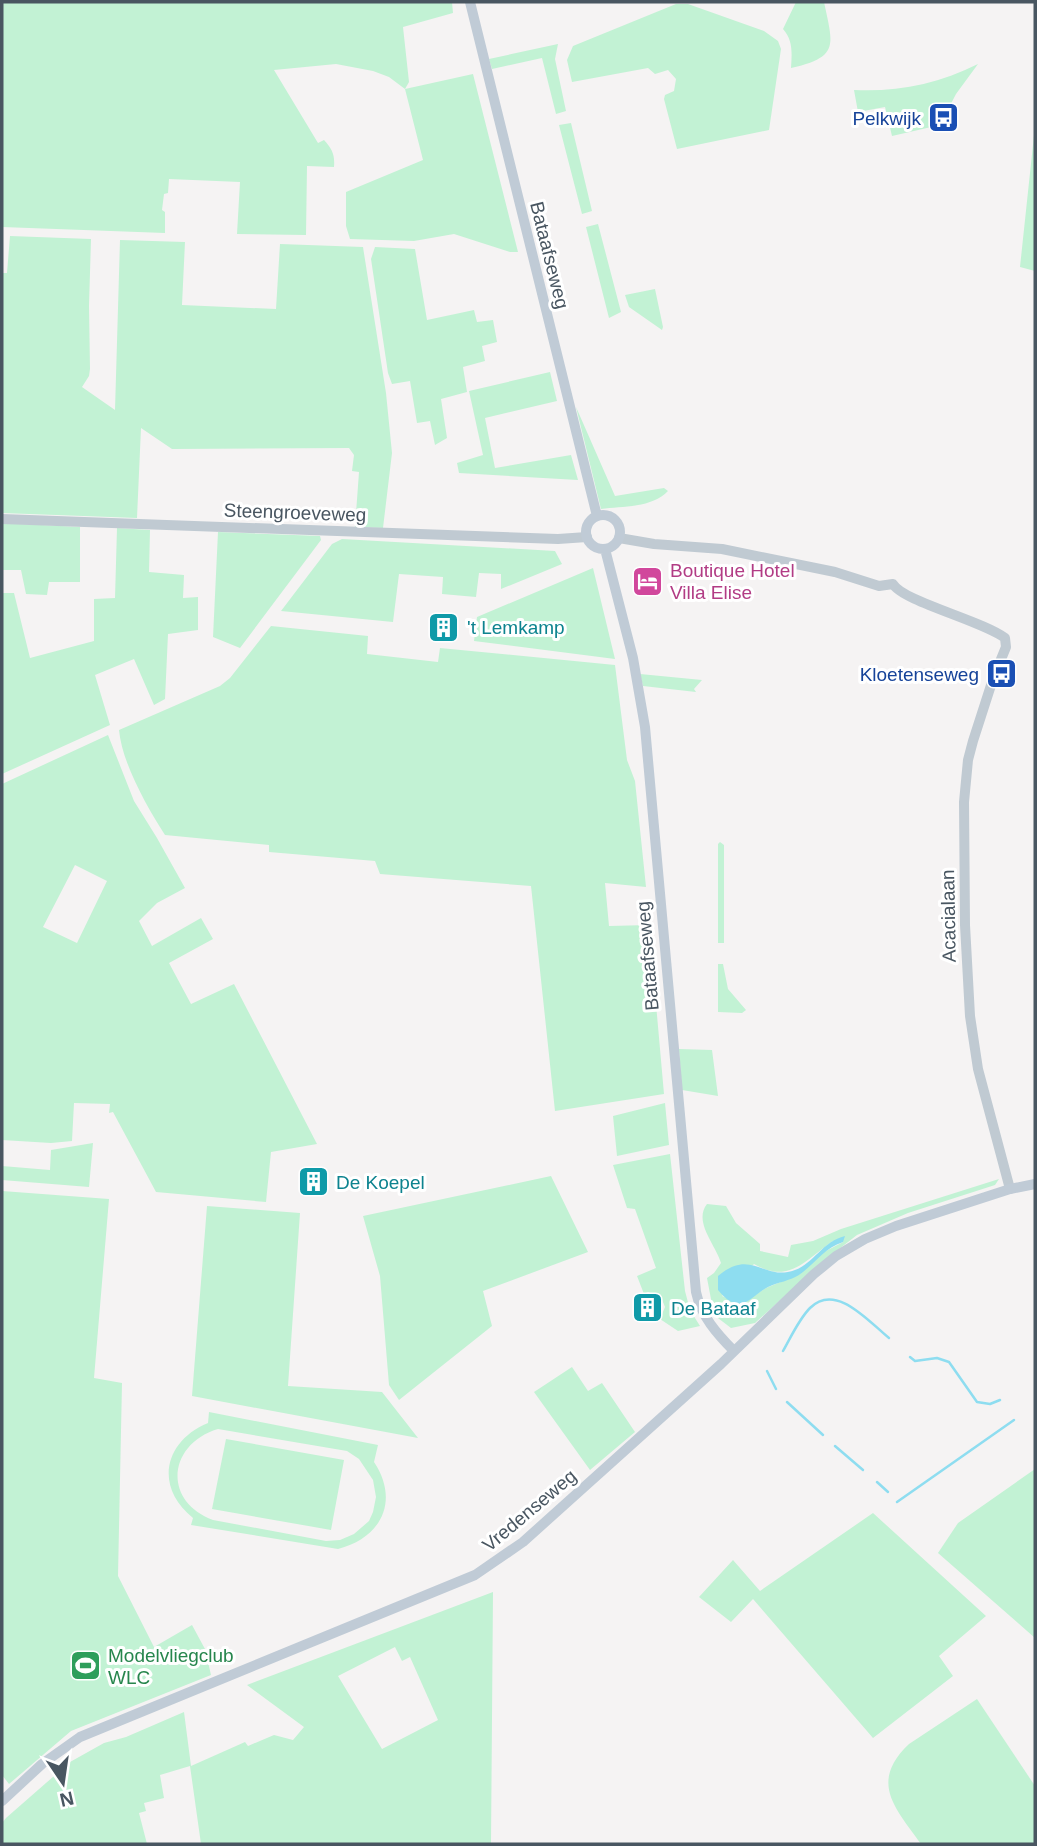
<svg xmlns="http://www.w3.org/2000/svg" width="1037" height="1846" viewBox="0 0 1037 1846" font-family="Helvetica,sans-serif">
  <style>
    .green { fill: #c2f2d4; fill-rule: evenodd }
    .water { fill: #8eddf0 }
    .lines { fill: none; stroke-linecap: round; stroke-linejoin: round }
    .stream { stroke: #8eddf0; stroke-width: 2.5 }
    .tertiary { stroke: #c0cad2; stroke-width: 10 }
    .secondary { stroke: #c0cbd6; stroke-width: 10 }
    .labels { text-anchor: middle; stroke-width: 6; stroke-linejoin: round; paint-order: stroke }
    .transit-label { font-size: 19px; fill: #164399; stroke: #fff; text-anchor: end }
    .street-label { font-size: 19px; fill: #495661; stroke: #fff }
    .hotel-label { font-size: 19px; fill: #b23c85; stroke: #fff; text-anchor: start }
    .culture-label { font-size: 19px; fill: #0d838f; stroke: #fff; text-anchor: start }
    .leisure-label { font-size: 19px; fill: #27864d; stroke: #fff; text-anchor: start }
  </style>
  <rect width="100%" height="100%" fill="#f5f3f3"/>
  <!-- green -->
  <path class="green" d="M 2,2 L 452,2 L 453,13 L 403,27 L 409,82 L 405,89 L 473,74 L 518,252 L 510,252 L 454,234 L 414,241 L 350,239 L 346,226 L 346,192 L 423,160 L 405,89 L 389,77 L 373,71 L 336,64 L 274,70 L 318,143 L 324,140 C 332,149 335,154 334,167 L 307,166 L 306,235 L 237,234 L 240,182 L 169,179 L 168,193 L 164,194 L 162,210 L 165,212 L 165,233 L 2,227 Z
    M 796,2 L 824,2 C 833,45 840,57 791,68 C 792,53 793,40 783,29 Z
    M 676,4 L 688,4 L 764,31 L 778,41 L 781,49 L 769,130 L 677,149 L 664,99 L 665,95 L 674,91 L 676,79 L 668,70 L 655,74 L 648,68 L 572,82 L 567,60 L 573,46 Z
    M 558,44 L 555,59 L 566,111 L 556,114 L 542,58 L 492,69 L 489,59 Z
    M 978,64 L 956,94 L 940,125 L 892,136 L 885,107 L 858,112 L 854,90 C 898,92 938,84 978,64 Z
    M 571,123 L 592,211 L 582,214 L 559,125 Z
    M 1035,126 L 1035,271 L 1020,267 Z
    M 598,224 L 621,312 L 609,318 L 586,227 Z
    M 10,236 L 91,239 L 89,306 L 90,369 L 89,376 L 82,387 L 115,410 L 120,240 L 185,242 L 182,305 L 276,309 L 280,244 L 363,247 L 386,393 L 392,453 L 383,528 L 355,527 L 359,472 L 352,471 L 354,455 L 349,448 L 172,449 L 141,428 L 137,518 L 2,513 L 2,273 L 7,273 Z
    M 375,247 L 415,249 L 427,320 L 474,310 L 477,322 L 493,320 L 497,342 L 482,346 L 485,361 L 463,367 L 467,392 L 441,399 L 447,438 L 435,445 L 430,421 L 417,423 L 410,381 L 392,384 L 388,373 L 371,259 Z
    M 655,289 L 663,327 L 662,330 L 629,307 L 625,295 Z
    M 550,372 L 557,401 L 485,418 L 495,468 L 571,455 L 578,480 L 459,473 L 457,463 L 483,455 L 469,391 Z
    M 576,407 L 615,496 L 664,488 L 668,491 C 652,508 623,506 601,509 Z
    M 2,523 L 80,527 L 80,582 L 49,582 L 47,595 L 26,594 L 21,570 L 2,570 Z
    M 117,528 L 150,530 L 149,572 L 184,575 L 183,598 L 198,597 L 198,630 L 168,634 L 165,699 L 154,705 L 134,659 L 95,675 L 110,725 L 2,774 L 2,593 L 14,593 L 30,658 L 94,641 L 94,599 L 115,598 Z
    M 218,532 L 320,536 L 321,540 L 240,648 L 213,637 Z
    M 342,539 L 555,551 L 562,564 L 501,589 L 501,574 L 479,573 L 476,597 L 442,594 L 443,577 L 399,574 L 393,622 L 281,611 L 332,544 Z
    M 593,568 L 615,659 L 474,641 L 477,617 Z
    M 271,626 L 368,636 L 367,654 L 438,662 L 440,648 L 615,665 L 627,760 L 635,781 L 646,887 L 605,883 L 609,926 L 649,925 L 664,1094 L 555,1111 L 531,886 L 380,874 L 375,861 L 269,852 L 269,845 L 165,835 C 147,807 122,763 119,730 L 220,686 L 230,678 Z
    M 640,674 L 702,680 L 694,689 L 696,692 L 643,686 Z
    M 108,735 L 134,801 L 157,838 L 185,888 L 157,903 L 139,921 L 152,946 L 201,918 L 213,939 L 169,963 L 191,1004 L 234,984 L 317,1144 L 271,1152 L 266,1202 L 156,1192 L 113,1112 L 109,1113 L 110,1104 L 74,1103 L 72,1141 L 51,1143 L 2,1140 L 2,784 ZM 75,865 L 107,881 L 77,943 L 43,927 Z
    M 720,842 L 724,845 L 724,943 L 718,943 L 718,844 Z
    M 718,964 L 723,964 L 728,989 L 746,1010 L 742,1013 L 718,1012 Z
    M 679,1049 L 712,1050 L 718,1096 L 682,1090 Z
    M 665,1103 L 669,1145 L 617,1156 L 613,1116 Z
    M 93,1143 L 89,1187 L 2,1180 L 2,1166 L 50,1170 L 51,1150 Z
    M 670,1154 L 685,1291 L 690,1310 L 700,1326 L 678,1331 L 660,1319 L 665,1307 L 661,1297 L 648,1292 L 644,1294 L 637,1276 L 656,1268 L 635,1209 L 627,1208 L 613,1165 Z
    M 551,1176 L 588,1252 L 483,1291 L 492,1326 L 399,1400 L 389,1385 L 380,1276 L 363,1216 Z
    M 999,1179 L 995,1185 L 908,1213 L 857,1235 L 821,1263 L 755,1323 L 731,1328 L 714,1315 L 707,1278 L 714,1273 L 721,1263 C 716,1245 693,1222 707,1204 L 726,1206 L 736,1223 L 760,1244 L 760,1251 L 788,1257 L 791,1245 L 813,1241 L 841,1229 ZM 833,1241 L 843,1242 L 824,1252 L 800,1274 L 766,1288 L 741,1304 L 722,1296 L 754,1264 C 790,1285 806,1259 833,1241 Z
    M 2,1191 L 109,1199 L 94,1378 L 122,1383 L 118,1576 L 154,1647 L 192,1625 L 205,1649 L 211,1675 L 71,1731 L 9,1784 L 2,1775 Z
    M 207,1206 L 300,1213 L 288,1386 L 382,1392 L 418,1438 L 192,1396 Z
    M 572,1367 L 588,1391 L 602,1383 L 635,1432 L 590,1470 L 534,1392 Z
    M 209,1412 L 378,1445 L 374,1462 C 400,1501 381,1538 338,1549 L 191,1525 L 193,1518 C 154,1487 164,1441 208,1423 ZM 218,1429 L 347,1451 L 359,1459 L 373,1480 L 376,1497 L 373,1512 L 369,1521 L 354,1534 L 340,1540 L 326,1541 L 213,1520 C 162,1501 168,1444 218,1429 Z
    M 226,1439 L 344,1460 L 331,1530 L 212,1509 Z
    M 1035,1469 L 1035,1638 L 938,1553 L 958,1523 Z
    M 873,1513 L 986,1616 L 939,1656 L 953,1676 L 873,1738 L 753,1599 L 731,1622 L 699,1597 L 733,1560 L 760,1591 Z
    M 493,1592 L 491,1844 L 201,1844 L 190,1766 L 160,1775 L 164,1798 L 144,1803 L 146,1811 L 139,1813 L 147,1844 L 2,1844 L 2,1823 L 6,1818 L 70,1762 L 104,1743 L 126,1737 L 184,1712 L 191,1766 L 245,1742 L 248,1746 L 274,1735 L 293,1740 L 304,1727 L 247,1685 ZM 395,1647 L 402,1661 L 410,1657 L 438,1720 L 382,1749 L 338,1676 Z
    M 977,1699 L 1035,1786 L 1035,1844 L 921,1844 C 895,1808 869,1782 909,1744 Z"/>
  <!-- water -->
  <path class="water" d="M 845,1236 L 843,1242 C 824,1248 815,1264 799,1275 C 789,1281 779,1282 768,1287 C 749,1297 741,1318 718,1290 L 718,1276 C 752,1247 763,1282 795,1270 C 813,1264 823,1241 845,1236 Z"/>
  <g class="lines">
    <!-- stream -->
    <path class="stream" d="M 783,1351 C 791,1337 799,1319 810,1308 C 836,1282 869,1322 889,1338
      M 910,1357 L 915,1361 L 937,1358 L 949,1362 L 977,1402 L 990,1404 L 1000,1400
      M 767,1371 L 776,1389
      M 787,1402 L 823,1435
      M 835,1446 L 863,1470
      M 877,1482 L 888,1492
      M 897,1502 L 1014,1420"/>
    <!-- tertiary -->
    <path class="tertiary" d="M 2,519 L 558,539 L 587,537
      M 619,538 L 654,544 L 722,549 L 835,572 L 879,586 L 893,584 C 902,601 983,621 1005,638 L 1006,647 L 993,679 L 973,741 L 968,760 L 964,802 L 965,925 L 970,1016 L 978,1069 L 1010,1189"/>
    <!-- secondary -->
    <path class="secondary" d="M 470,2 L 597,516
      M586 532a17 17 0 1 1 34 0a17 17 0 1 1-34 0Z
      M 605,549 L 633,658 L 645,727 L 696,1292 C 701,1316 717,1334 734,1351
      M 2,1801 L 42,1764 L 80,1737 L 475,1575 L 523,1542 L 721,1364 L 814,1274 L 836,1256 L 865,1239 L 896,1226 L 1010,1189 L 1035,1184"/>
  </g>
  <!-- icons -->
  <defs>
    <symbol id="bus-square" viewBox="-11 -11 22 22"><rect x="-9" y="-9" width="18" height="18" rx="4" fill="#1a4fb4" stroke="#fff"/><path d="M-5-6H5V4H4V6H2V4H-2V6H-4V4H-5ZM-3.5-4V0h7V-4ZM-3.5 1.2v1.5H-2V1.2ZM2 1.2v1.5H3.5V1.2Z" fill="#fff"/></symbol>
    <symbol id="hotel-square" viewBox="-11 -11 22 22"><rect x="-9" y="-9" width="18" height="18" rx="4" fill="#d1479c" stroke="#fff"/><path d="M-6-4.5h1.5V1H6V5H4.5V3h-9V5H-6ZM-4 0a1.8 1.8 0 1 1 3.6 0ZM.5 0V-2.5h3Q6-2.5 6 0Z" fill="#fff"/></symbol>
    <symbol id="building-square" viewBox="-11 -11 22 22"><rect x="-9" y="-9" width="18" height="18" rx="4" fill="#0f9aa8" stroke="#fff"/><path d="M-4-6H4V6H1V3H-1V6H-4ZM-2.5-4.3h1.7v1.8h-1.7ZM.8-4.3h1.7v1.8H.8ZM-2.5-1h1.7V.8h-1.7ZM.8-1h1.7V.8H.8Z" fill="#fff"/></symbol>
    <symbol id="stadium-square" viewBox="-11 -11 22 22"><rect x="-9" y="-9" width="18" height="18" rx="4" fill="#2e9e5b" stroke="#fff"/><path d="M0-5a6.5 5 0 1 0 0 10a6.5 5 0 1 0 0-10ZM-3.5-1.8h7v3.6h-7Z" fill="#fff"/></symbol>
  </defs>
  <g fill-rule="evenodd">
    <use href="#bus-square" x="926" y="100" width="35" height="35"/>
    <use href="#hotel-square" x="630" y="564" width="35" height="35"/>
    <use href="#building-square" x="426" y="610" width="35" height="35"/>
    <use href="#bus-square" x="984" y="656" width="35" height="35"/>
    <use href="#building-square" x="296" y="1164" width="35" height="35"/>
    <use href="#building-square" x="630" y="1290" width="35" height="35"/>
    <use href="#stadium-square" x="68" y="1648" width="35" height="35"/>
  </g>
  <g class="labels">
    <!-- transit labels -->
    <g class="transit-label">
      <text x="921" y="125">Pelkwijk</text>
      <text x="979" y="681">Kloetenseweg</text>
    </g>
    <!-- street labels -->
    <g class="street-label">
      <text transform="translate(550 255) rotate(76)" y="7">Bataafseweg</text>
      <text transform="translate(295 512) rotate(2)" y="7">Steengroeveweg</text>
      <text transform="translate(948 916) rotate(-91)" y="7">Acacialaan</text>
      <text transform="translate(647 956) rotate(-95)" y="7">Bataafseweg</text>
      <text transform="translate(529 1510) rotate(-40)" y="7">Vredenseweg</text>
    </g>
    <!-- hotel labels -->
    <g class="hotel-label">
      <text x="670" y="577">Boutique Hotel<tspan x="670" dy="22">Villa Elise</tspan></text>
    </g>
    <!-- culture labels -->
    <g class="culture-label">
      <text x="467" y="634">'t Lemkamp</text>
      <text x="336" y="1189">De Koepel</text>
      <text x="671" y="1315">De Bataaf</text>
    </g>
    <!-- leisure labels -->
    <g class="leisure-label">
      <text x="108" y="1662">Modelvliegclub<tspan x="108" dy="22">WLC</tspan></text>
    </g>
  </g>
  <!-- border -->
  <rect width="1037" height="1846" fill="none" stroke="#495661" stroke-width="7"/>
  <!-- north arrow -->
  <g transform="translate(63 1783) rotate(167)" stroke="#ffffff" stroke-width="5" paint-order="stroke">
  <path d="M0-5L12 26L0 18L-12 26Z" fill="#495661"/>
  <text y="-10" font-size="19" font-weight="bold" text-anchor="middle" fill="#495661">N</text>
  </g>
</svg>
